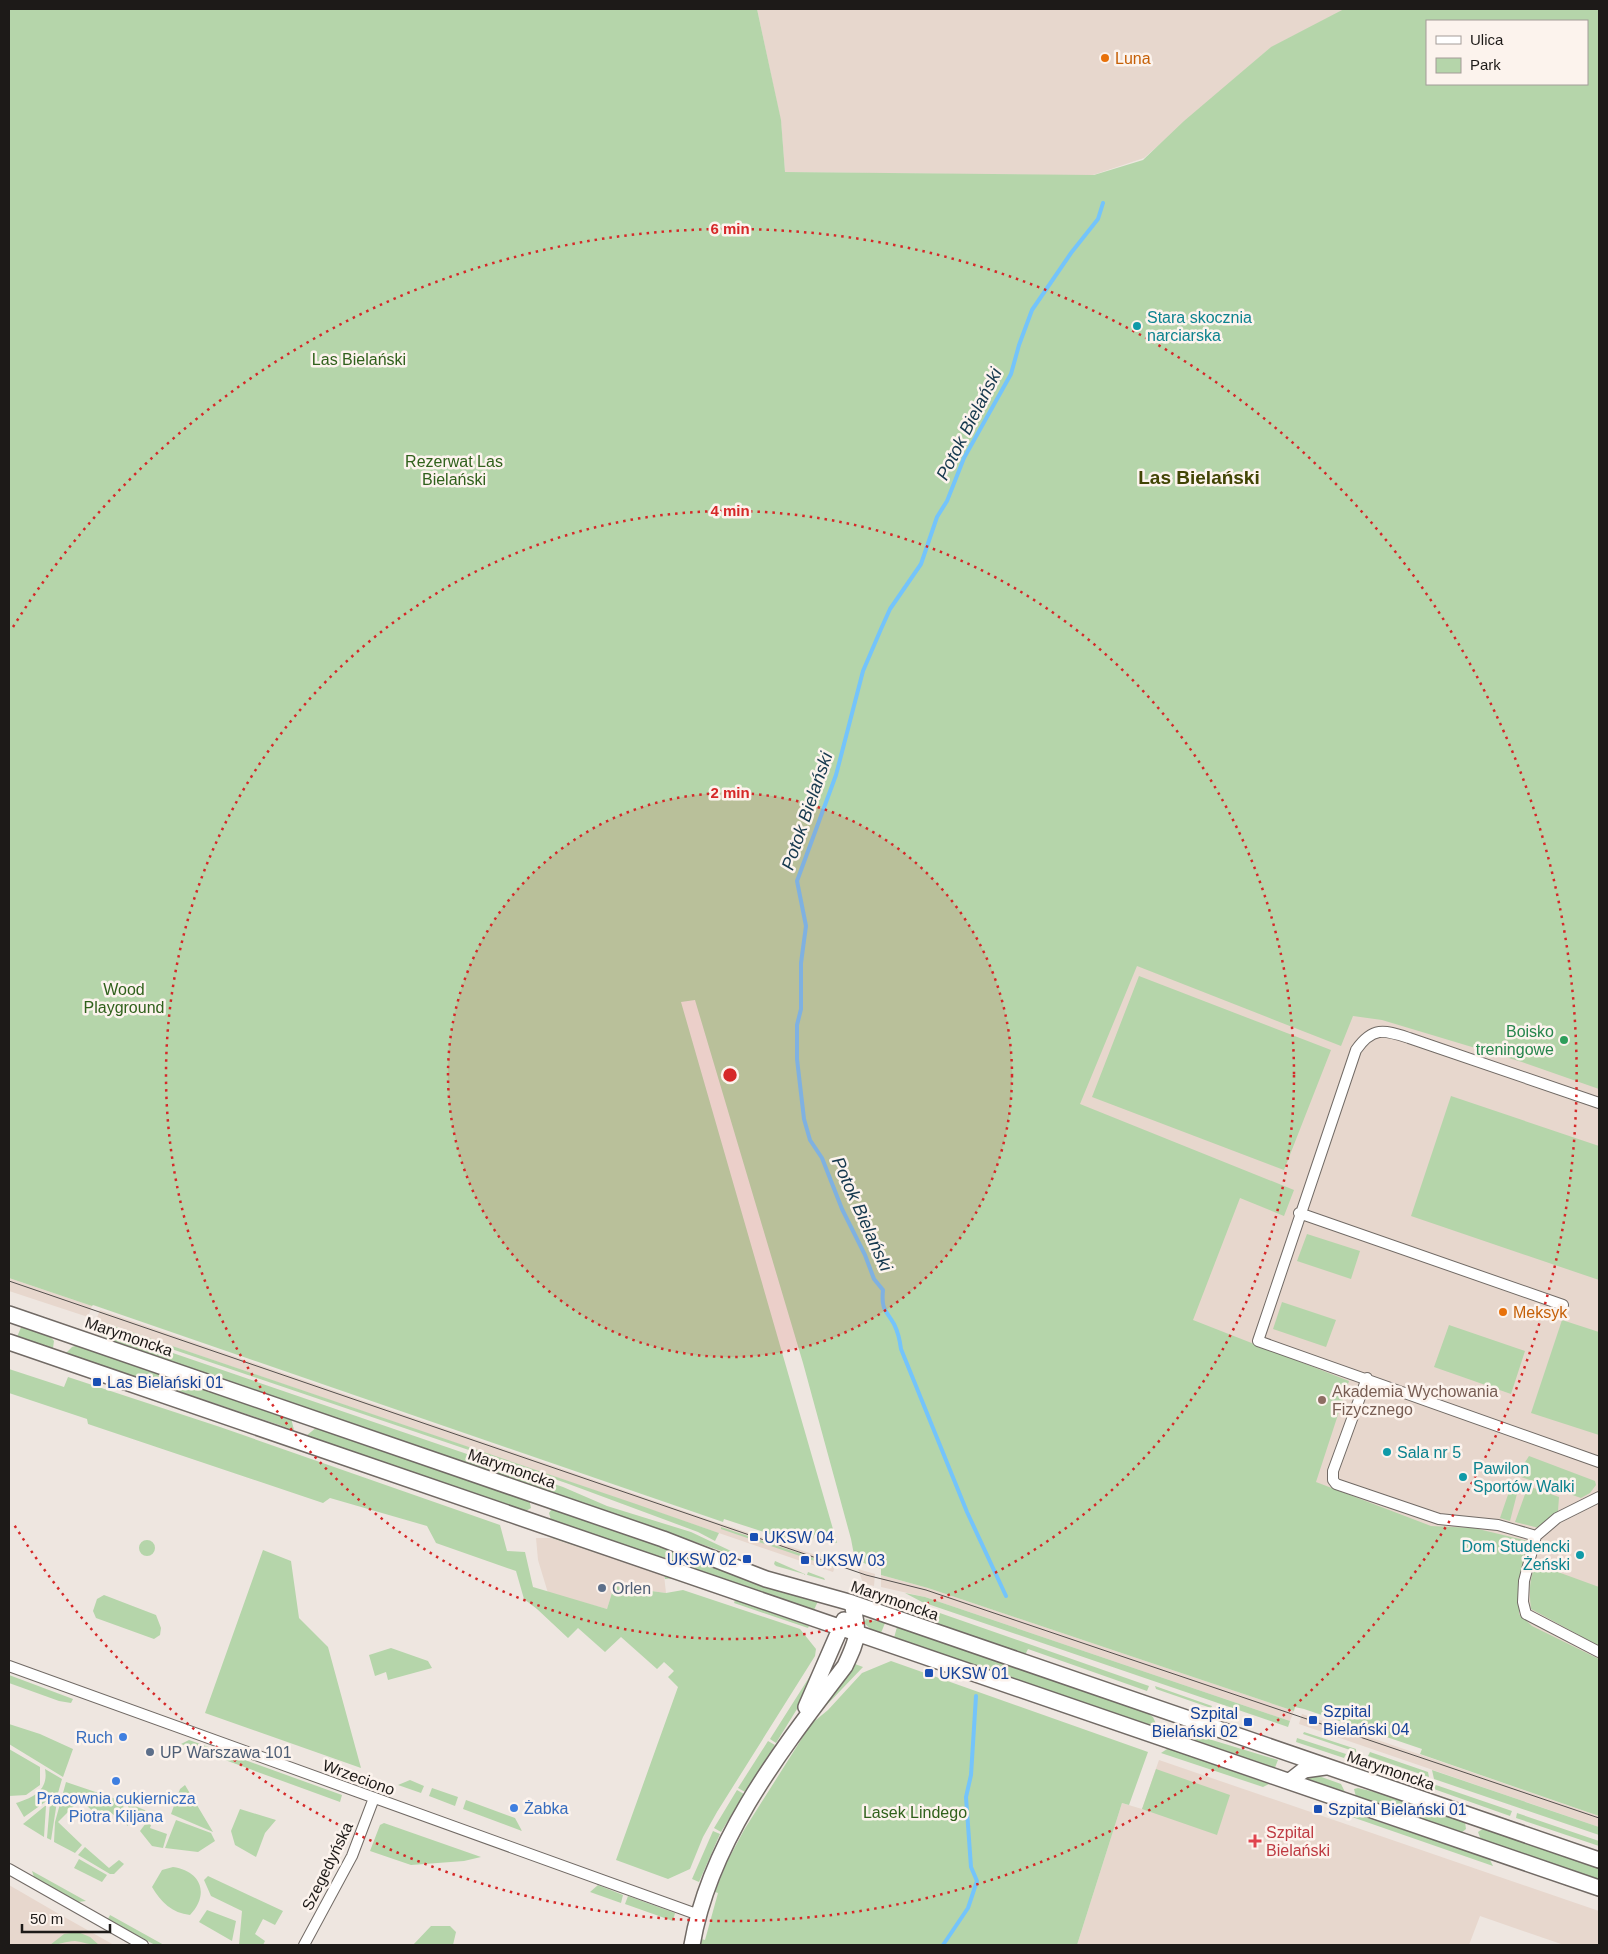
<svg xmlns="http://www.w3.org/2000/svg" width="1608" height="1954" viewBox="0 0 1608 1954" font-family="Helvetica,sans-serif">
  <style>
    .built { fill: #e7d7cd }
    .green { fill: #b5d5aa; fill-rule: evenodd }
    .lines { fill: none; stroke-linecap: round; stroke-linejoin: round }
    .stream { stroke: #74c4fb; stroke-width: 4 }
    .street-casing { stroke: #716a65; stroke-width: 12 }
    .secondary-casing { stroke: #716a65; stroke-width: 18 }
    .street { stroke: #fff; stroke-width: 10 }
    .secondary { stroke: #fff; stroke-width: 15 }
    .tram { stroke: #54504d; stroke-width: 1 }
    .ring { fill: none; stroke: #d62828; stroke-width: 2.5; stroke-dasharray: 2.5 5 }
    .food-dot { fill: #e8710a; stroke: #fcf3ed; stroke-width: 2 }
    .culture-dot { fill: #0f9aa8; stroke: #fcf3ed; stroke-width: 2 }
    .leisure-dot { fill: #2e9e5b; stroke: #fcf3ed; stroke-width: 2 }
    .transit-dot { fill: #1a4fb4; stroke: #fcf3ed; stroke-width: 2 }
    .education-dot { fill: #8d6e63; stroke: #fcf3ed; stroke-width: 2 }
    .service-dot { fill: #5c6f8a; stroke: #fcf3ed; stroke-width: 2 }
    .shop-dot { fill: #3f7fe0; stroke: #fcf3ed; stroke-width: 2 }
    .health-dot { fill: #e0444e; stroke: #fcf3ed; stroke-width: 2 }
    .labels { text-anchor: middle; stroke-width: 5; stroke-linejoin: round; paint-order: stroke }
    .food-label { font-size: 16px; fill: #c56008; stroke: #fcf3ed; text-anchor: start }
    .culture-label { font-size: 16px; fill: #0d838f; stroke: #fcf3ed; text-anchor: start }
    .park-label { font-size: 16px; fill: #30611c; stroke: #fcf3ed }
    .leisure-label { font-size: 16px; fill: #27864d; stroke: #fcf3ed; text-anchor: end }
    .street-label { font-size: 16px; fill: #1d1a18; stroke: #fcf3ed }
    .transit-label { font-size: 16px; fill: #164399; stroke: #fcf3ed; text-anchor: start }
    .education-label { font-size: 16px; fill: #785e54; stroke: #fcf3ed; text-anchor: start }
    .service-label { font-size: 16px; fill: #4e5e75; stroke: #fcf3ed; text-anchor: start }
    .shop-label { font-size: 16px; fill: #366cbe; stroke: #fcf3ed; text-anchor: end }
    .health-label { font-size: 16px; fill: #be3a42; stroke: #fcf3ed; text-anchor: start }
    .water-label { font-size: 18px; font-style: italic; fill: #15384e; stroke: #fcf3ed }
    .quarter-label { font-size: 19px; font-weight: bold; fill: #414404; stroke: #fcf3ed }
    .centre { fill: #d62828; stroke: #fcf3ed; stroke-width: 2.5 }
    .ring-label { font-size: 15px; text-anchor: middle; font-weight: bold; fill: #d62828; stroke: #fcf3ed; stroke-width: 5; stroke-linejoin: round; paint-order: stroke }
  </style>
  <rect width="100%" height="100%" fill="#eee6e0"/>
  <!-- built -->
  <path class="built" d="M 757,9 L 1345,9 L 1270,48 L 1144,158 L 1093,175 L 1043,175 L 785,172 L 781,122 Z
    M 1599,897 L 1599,1808 L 1302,1706 L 990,948 Z
    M 9,1278 L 92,1306 L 88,1317 L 9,1291 Z
    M 100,1310 L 722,1524 L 837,1562 L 833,1572 L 96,1320 Z
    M 536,1538 L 552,1538 L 664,1575 L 666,1593 L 614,1586 L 607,1609 L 548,1593 L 538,1560 Z
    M 858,1569 L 875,1574 L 874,1586 L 863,1583 Z
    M 881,1575 L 928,1588 L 1294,1711 L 1290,1721 L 925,1597 L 881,1587 Z
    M 1302,1714 L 1599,1816 L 1599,1827 L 1299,1724 Z
    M 1159,1760 L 1599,1911 L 1599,1945 L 1564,1945 L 1480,1916 L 1469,1945 L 1077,1945 L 1122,1803 L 1142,1809 Z
    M 9,1885 L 59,1914 L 114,1945 L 9,1945 Z"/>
  <!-- green -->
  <path class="green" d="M 9,9 L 757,9 L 781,120 L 785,172 L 1094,175 L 1143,160 L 1184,121 L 1271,47 L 1344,9 L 1599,9 L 1599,1089 L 1522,1062 L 1382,1020 L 1353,1016 L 1341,1046 L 1137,966 L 1080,1104 L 1294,1190 L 1284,1216 L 1240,1198 L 1193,1320 L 1349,1381 L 1316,1482 L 1431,1526 L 1474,1528 L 1528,1541 L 1519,1590 L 1519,1614 L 1532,1626 L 1599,1659 L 1599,1816 L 1420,1754 L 1422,1749 L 1304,1709 L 1295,1707 L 1294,1711 L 928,1588 L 881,1575 L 881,1569 L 855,1560 L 851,1539 L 803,1363 L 695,1000 L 681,1002 L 837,1543 L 814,1535 L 813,1539 L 788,1531 L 785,1539 L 724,1519 L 723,1522 L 93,1305 L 92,1306 L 9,1278 ZM 1427,21 L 1587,21 L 1587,84 L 1427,84 Z
    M 1139,976 L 1331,1050 L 1284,1170 L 1092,1097 Z
    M 1451,1096 L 1599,1146 L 1599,1280 L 1411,1216 Z
    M 1307,1234 L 1360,1251 L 1351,1279 L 1297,1261 Z
    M 1282,1302 L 1336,1320 L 1326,1347 L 1273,1329 Z
    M 96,1320 L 636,1504 L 719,1533 L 715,1541 L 698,1532 L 566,1483 L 95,1323 Z
    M 1562,1320 L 1599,1332 L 1599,1435 L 1531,1413 Z
    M 22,1325 L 49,1335 L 54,1341 L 53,1348 L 17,1337 Z
    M 1449,1325 L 1525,1351 L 1511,1394 L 1434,1367 Z
    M 94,1326 L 563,1487 L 607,1506 L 691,1532 L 731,1551 L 730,1554 L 122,1345 L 92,1331 Z
    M 78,1345 L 291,1418 L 294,1430 L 66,1353 L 72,1347 Z
    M 9,1369 L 64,1387 L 68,1377 L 220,1427 L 500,1525 L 507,1551 L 525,1552 L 533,1587 L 607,1609 L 614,1586 L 666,1593 L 683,1590 L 800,1629 L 816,1649 L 815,1656 L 717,1812 L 703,1837 L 690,1869 L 668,1879 L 616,1860 L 678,1687 L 668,1677 L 674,1671 L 664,1662 L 657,1669 L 621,1637 L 605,1652 L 578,1628 L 568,1638 L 537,1609 L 524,1599 L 516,1571 L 436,1543 L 427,1526 L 330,1498 L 323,1503 L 88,1424 L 87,1419 L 9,1393 Z
    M 317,1427 L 529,1499 L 531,1508 L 526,1511 L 306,1436 Z
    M 1529,1456 L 1595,1481 L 1596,1485 L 1590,1493 L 1581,1498 L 1521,1477 L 1520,1470 Z
    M 1512,1483 L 1519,1486 L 1510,1521 L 1500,1518 Z
    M 1528,1486 L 1559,1497 L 1558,1511 L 1539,1528 L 1515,1522 Z
    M 552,1509 L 665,1547 L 728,1573 L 818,1601 L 814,1610 L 551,1520 L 549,1513 Z
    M 721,1527 L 835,1565 L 835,1568 L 721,1529 Z
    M 552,1536 L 677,1578 L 665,1579 L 664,1575 L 552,1538 Z
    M139 1548a8 8 0 1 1 16 0a8 8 0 1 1-16 0Z
    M 263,1550 L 291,1561 L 299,1618 L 328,1647 L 361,1768 L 205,1713 Z
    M 775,1561 L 807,1575 L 808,1572 L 824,1578 L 825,1580 L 776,1566 L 774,1564 Z
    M 1536,1564 L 1599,1587 L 1599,1646 L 1531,1609 C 1529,1593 1529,1579 1536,1564 Z
    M 865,1591 L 892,1599 L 891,1608 L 871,1600 Z
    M 905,1593 L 925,1597 L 1290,1721 L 1288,1727 L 922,1602 Z
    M 104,1595 L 156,1615 L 161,1628 L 160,1635 L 154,1639 L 96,1618 L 93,1611 L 97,1599 Z
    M 735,1600 L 809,1626 L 808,1628 L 734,1603 Z
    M 914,1604 L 1149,1686 L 1147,1691 L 1028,1649 L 1025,1655 L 902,1611 Z
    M 866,1619 L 885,1623 L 881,1633 L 872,1630 L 864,1623 Z
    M 897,1627 L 1146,1712 L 1153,1717 L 1156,1724 L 1150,1727 L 894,1638 Z
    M 391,1648 L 428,1661 L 432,1668 L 388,1680 L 386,1672 L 375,1676 L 369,1655 Z
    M 891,1661 L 1148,1752 L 1129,1805 L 1122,1803 L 1077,1945 L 700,1945 L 701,1939 L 705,1940 L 718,1893 L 715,1892 L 727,1862 L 744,1830 L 811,1724 L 828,1710 L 862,1673 Z
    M 855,1664 L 863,1667 L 820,1712 Z
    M 817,1665 L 797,1709 L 776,1743 L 770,1739 Z
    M 9,1675 L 73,1699 L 71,1703 L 59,1701 L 9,1683 Z
    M 1155,1686 L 1212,1706 L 1211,1708 L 1156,1689 Z
    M 9,1724 L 40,1734 L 73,1749 L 63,1777 L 9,1744 Z
    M 1172,1730 L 1179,1730 L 1278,1760 L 1274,1770 L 1169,1733 Z
    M 1304,1732 L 1356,1749 L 1356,1752 L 1303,1734 Z
    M 1297,1738 L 1346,1754 L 1344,1758 L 1296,1742 Z
    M 189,1740 L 342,1795 L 340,1802 L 181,1744 Z
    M 768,1741 L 775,1745 L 745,1792 L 738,1788 Z
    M 9,1749 L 40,1767 L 40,1785 L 26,1795 L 9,1796 Z
    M 1167,1749 L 1170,1749 L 1269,1784 L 1263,1787 L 1161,1753 Z
    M 1370,1752 L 1428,1772 L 1429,1777 L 1368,1756 Z
    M 1351,1756 L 1427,1782 L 1426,1787 L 1349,1760 Z
    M 45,1769 L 62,1779 L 58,1793 L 24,1817 L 16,1803 C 33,1798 49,1790 45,1769 Z
    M 1156,1769 L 1230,1795 L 1217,1835 L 1142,1809 Z
    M 1432,1770 L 1599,1827 L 1599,1835 L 1434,1779 Z
    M 1316,1775 L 1341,1784 L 1346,1794 L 1303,1779 L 1302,1777 Z
    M 410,1780 L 424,1786 L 421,1793 L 398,1785 Z
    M 66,1782 L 122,1801 L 128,1826 L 110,1812 L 102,1819 L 80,1800 L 58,1822 L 82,1845 L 75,1853 L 54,1842 L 55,1822 Z
    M 1433,1784 L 1512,1811 L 1510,1816 L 1431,1788 Z
    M 185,1785 L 213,1832 L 171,1814 L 180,1789 Z
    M 432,1788 L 458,1797 L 455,1806 L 429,1796 Z
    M 1358,1788 L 1395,1797 L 1465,1822 L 1466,1829 L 1461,1833 L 1356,1797 L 1354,1789 Z
    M 737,1790 L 744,1794 L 721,1832 L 714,1828 Z
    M 58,1795 L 51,1840 L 47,1838 L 50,1802 Z
    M 466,1800 L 515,1818 L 522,1831 L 463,1809 Z
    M 130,1804 L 147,1811 L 144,1819 L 135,1826 L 128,1806 Z
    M 45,1806 L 46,1806 L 44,1837 L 23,1824 Z
    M 240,1809 L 276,1820 L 265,1833 L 256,1857 L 235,1845 L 231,1831 Z
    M 1517,1813 L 1599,1841 L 1599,1846 L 1516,1818 Z
    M 1361,1816 L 1489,1858 L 1493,1866 L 1352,1817 Z
    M 176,1820 L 211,1833 L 215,1841 L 198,1852 L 165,1848 Z
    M 146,1823 L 151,1825 L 150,1828 L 167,1834 L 163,1848 L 152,1846 L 140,1831 Z
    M 384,1823 L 481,1857 L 464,1861 L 411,1865 L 370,1851 L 380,1825 Z
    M 1484,1828 L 1599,1867 L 1599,1881 L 1481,1840 L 1478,1832 Z
    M 713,1831 L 720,1834 L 699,1882 L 692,1879 Z
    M 85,1847 L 109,1868 L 119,1860 L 124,1864 L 114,1874 L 110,1874 L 78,1855 Z
    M 79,1859 L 107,1875 L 102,1882 L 74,1868 Z
    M 173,1867 C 201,1871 210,1894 190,1915 C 172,1913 161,1902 152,1887 L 162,1870 Z
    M 32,1871 L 86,1901 L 78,1902 L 34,1877 Z
    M 208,1876 L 283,1911 L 275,1925 L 263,1919 L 255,1934 L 265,1941 L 263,1945 L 239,1945 L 242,1911 L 211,1896 L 204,1880 Z
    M 598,1885 L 623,1895 L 621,1903 L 590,1892 Z
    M 628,1896 L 675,1913 L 673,1921 L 625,1904 Z
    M 207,1910 L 236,1921 L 232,1941 L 199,1922 Z
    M 110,1915 L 164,1945 L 155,1945 L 108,1919 Z
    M 431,1926 L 450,1926 L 456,1932 L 453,1945 L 413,1945 Z
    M 78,1932 L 90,1937 L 99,1945 C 90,1945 83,1942 75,1941 C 66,1941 59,1945 50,1945 L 64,1934 Z"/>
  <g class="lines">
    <!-- stream -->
    <path class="stream" d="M 1006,1596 L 967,1512 L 901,1349 C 900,1341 898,1332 894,1324 C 886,1310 881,1310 883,1290 L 874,1279 L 865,1255 L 842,1209 L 822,1158 L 810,1140 L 804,1119 L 797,1059 L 797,1025 L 801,1009 L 801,963 L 806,926 L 797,881 L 836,775 L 863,671 L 881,629 L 890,609 L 921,564 L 937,517 L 947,501 L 964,458 L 1011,374 L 1019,345 L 1032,310 L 1071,253 L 1098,219 L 1103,203
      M 943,1945 L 968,1908 L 977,1881 L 971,1867 L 966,1797 L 971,1775 L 976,1696"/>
    <defs>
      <path id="street" d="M 1599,1103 L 1409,1038 C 1384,1030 1373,1026 1356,1050 L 1258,1341 L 1599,1462
        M 1299,1213 L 1563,1305
        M 1367,1378 L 1333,1471 L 1333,1480 L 1336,1484 L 1439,1519 L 1498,1525 L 1536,1536
        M 1599,1497 L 1557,1518 L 1536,1536 L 1524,1581 L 1523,1602 L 1526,1614 L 1599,1652
        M 9,1666 L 699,1915
        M 9,1869 L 143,1945
        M 304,1945 L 352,1856 L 374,1798"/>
      <path id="secondary" d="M 9,1314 L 663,1539 L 766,1579 L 852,1603 L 1599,1860
        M 9,1342 L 1599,1888
        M 806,1707 L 844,1620
        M 1290,1781 L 1304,1770 L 1325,1767
        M 692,1945 C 710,1840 782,1749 845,1666 C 859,1636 859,1635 852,1603"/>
    </defs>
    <!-- street casing -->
    <use href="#street" class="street-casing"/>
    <!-- secondary casing -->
    <use href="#secondary" class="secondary-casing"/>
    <!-- street -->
    <use href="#street" class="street"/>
    <!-- secondary -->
    <use href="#secondary" class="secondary"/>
    <!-- tram -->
    <path class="tram" d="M 9,1281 L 866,1575 L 926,1590 L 1599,1818"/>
  </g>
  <!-- distance rings -->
  <circle cx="730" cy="1075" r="282" fill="#d62828" fill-opacity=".12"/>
  <g class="ring">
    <circle cx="730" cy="1075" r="282"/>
    <circle cx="730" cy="1075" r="564"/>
    <path d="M13 627A846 846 0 1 1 13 1523"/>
  </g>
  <!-- markers -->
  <g class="food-dot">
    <circle cx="1105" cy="58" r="5"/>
    <circle cx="1503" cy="1312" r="5"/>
  </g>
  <g class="culture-dot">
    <circle cx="1137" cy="326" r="5"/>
    <circle cx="1387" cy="1452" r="5"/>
    <circle cx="1463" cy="1477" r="5"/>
    <circle cx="1580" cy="1555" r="5"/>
  </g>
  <circle class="leisure-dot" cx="1564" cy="1040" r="5"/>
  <g class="transit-dot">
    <rect x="92" y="1377" width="10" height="10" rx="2.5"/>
    <rect x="749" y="1532" width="10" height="10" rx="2.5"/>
    <rect x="742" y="1554" width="10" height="10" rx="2.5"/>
    <rect x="800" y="1555" width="10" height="10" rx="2.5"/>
    <rect x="924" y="1668" width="10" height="10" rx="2.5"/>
    <rect x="1308" y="1715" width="10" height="10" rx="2.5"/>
    <rect x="1243" y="1717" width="10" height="10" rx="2.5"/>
    <rect x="1313" y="1804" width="10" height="10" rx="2.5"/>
  </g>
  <circle class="education-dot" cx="1322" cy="1400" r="5"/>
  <g class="service-dot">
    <circle cx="602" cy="1588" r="5"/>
    <circle cx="150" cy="1752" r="5"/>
  </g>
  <g class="shop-dot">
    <circle cx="123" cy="1737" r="5"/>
    <circle cx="116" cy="1781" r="5"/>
    <circle cx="514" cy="1808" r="5"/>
  </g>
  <path class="health-dot" d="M1252.5 1833.5h5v5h5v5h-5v5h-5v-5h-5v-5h5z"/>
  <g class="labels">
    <!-- food labels -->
    <g class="food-label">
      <text x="1115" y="64">Luna</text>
      <text x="1513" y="1318">Meksyk</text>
    </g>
    <!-- culture labels -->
    <g class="culture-label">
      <text x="1147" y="323">Stara skocznia<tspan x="1147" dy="18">narciarska</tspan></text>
      <text x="1397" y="1458">Sala nr 5</text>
      <text x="1473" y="1474">Pawilon<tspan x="1473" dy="18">Sportów Walki</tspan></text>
      <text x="1570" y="1552" text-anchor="end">Dom Studencki<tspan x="1570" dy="18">Żeński</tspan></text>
    </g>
    <!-- park labels -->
    <g class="park-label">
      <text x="359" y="365">Las Bielański</text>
      <text x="454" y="467">Rezerwat Las<tspan x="454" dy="18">Bielański</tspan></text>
      <text x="124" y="995">Wood<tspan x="124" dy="18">Playground</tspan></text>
      <text x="915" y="1818">Lasek Lindego</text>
    </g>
    <!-- leisure labels -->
    <g class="leisure-label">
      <text x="1554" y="1037">Boisko<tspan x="1554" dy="18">treningowe</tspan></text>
    </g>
    <!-- street labels -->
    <g class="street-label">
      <text transform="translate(129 1336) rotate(19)" y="6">Marymoncka</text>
      <text transform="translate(512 1468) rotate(19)" y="6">Marymoncka</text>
      <text transform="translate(895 1600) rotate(19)" y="6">Marymoncka</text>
      <text transform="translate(1391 1770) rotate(19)" y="6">Marymoncka</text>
      <text transform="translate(359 1777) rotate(20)" y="6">Wrzeciono</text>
      <text transform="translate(327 1866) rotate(-64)" y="6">Szegedyńska</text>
    </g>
    <!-- transit labels -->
    <g class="transit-label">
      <text x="107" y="1388">Las Bielański 01</text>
      <text x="764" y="1543">UKSW 04</text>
      <text x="737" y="1565" text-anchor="end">UKSW 02</text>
      <text x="815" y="1566">UKSW 03</text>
      <text x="939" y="1679">UKSW 01</text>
      <text x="1323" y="1717">Szpital<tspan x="1323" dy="18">Bielański 04</tspan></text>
      <text x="1238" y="1719" text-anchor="end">Szpital<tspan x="1238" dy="18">Bielański 02</tspan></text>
      <text x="1328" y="1815">Szpital Bielański 01</text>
    </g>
    <!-- education labels -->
    <g class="education-label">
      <text x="1332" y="1397">Akademia Wychowania<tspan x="1332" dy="18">Fizycznego</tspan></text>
    </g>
    <!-- service labels -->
    <g class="service-label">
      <text x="612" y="1594">Orlen</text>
      <text x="160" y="1758">UP Warszawa 101</text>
    </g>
    <!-- shop labels -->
    <g class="shop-label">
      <text x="113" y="1743">Ruch</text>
      <text x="116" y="1804" text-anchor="middle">Pracownia cukiernicza<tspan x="116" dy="18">Piotra Kiljana</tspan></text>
      <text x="524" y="1814" text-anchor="start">Żabka</text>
    </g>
    <!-- health labels -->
    <g class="health-label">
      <text x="1266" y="1838">Szpital<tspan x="1266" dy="18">Bielański</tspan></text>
    </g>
    <!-- water labels -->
    <g class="water-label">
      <text transform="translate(969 424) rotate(-63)" y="6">Potok Bielański</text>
      <text transform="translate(807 811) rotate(-71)" y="6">Potok Bielański</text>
      <text transform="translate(862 1214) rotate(66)" y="6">Potok Bielański</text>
    </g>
    <!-- quarter labels -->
    <g class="quarter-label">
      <text x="1199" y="484">Las Bielański</text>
    </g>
  </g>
  <circle cx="730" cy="1075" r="8" class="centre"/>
  <g class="ring-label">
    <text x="730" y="234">6 min</text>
    <text x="730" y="516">4 min</text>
    <text x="730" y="798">2 min</text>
  </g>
  <!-- border -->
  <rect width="1608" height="1954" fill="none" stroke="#1d1a18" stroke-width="20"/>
  <!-- legend -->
  <rect x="1426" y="20" width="162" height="65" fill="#fcf3ed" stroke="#a39c98"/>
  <rect x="1436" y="36" width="25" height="8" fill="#ffffff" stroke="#a39c98"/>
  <text x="1470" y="45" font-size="15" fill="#1d1a18">Ulica</text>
  <rect x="1436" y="58" width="25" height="15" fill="#b5d5aa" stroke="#a39c98"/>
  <text x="1470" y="70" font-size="15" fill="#1d1a18">Park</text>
  <!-- scale -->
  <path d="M22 1924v8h88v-8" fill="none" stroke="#1d1a18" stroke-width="2.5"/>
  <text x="30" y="1924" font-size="15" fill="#1d1a18" stroke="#fcf3ed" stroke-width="4" paint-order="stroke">50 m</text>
</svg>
